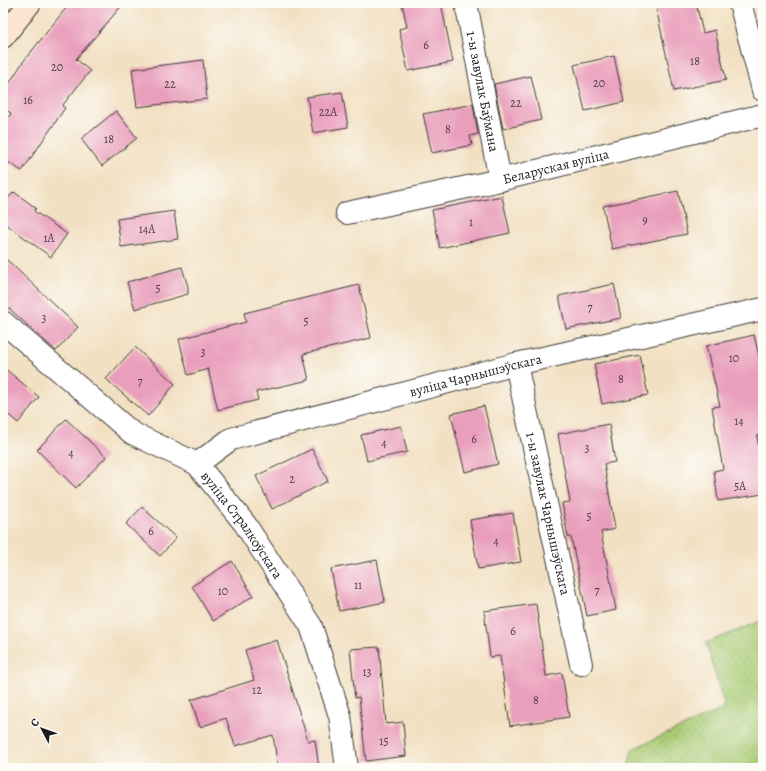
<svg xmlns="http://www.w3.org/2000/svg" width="766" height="771" viewBox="0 0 766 771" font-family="Alegreya,serif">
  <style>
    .grass { fill: url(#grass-dots); stroke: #627448 }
    .building { fill: #e99fbc }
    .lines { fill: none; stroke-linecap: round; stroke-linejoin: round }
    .minor-casing { stroke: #3c3935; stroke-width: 24 }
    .secondary-casing { stroke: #3c3935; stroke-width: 24 }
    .minor { stroke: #fff; stroke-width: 22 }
    .secondary { stroke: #fde4d0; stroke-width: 22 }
    .labels { text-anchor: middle; stroke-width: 4; stroke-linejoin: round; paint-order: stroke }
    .number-label { font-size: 12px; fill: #4f3d44 }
    .street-label { font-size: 14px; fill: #1c1c1c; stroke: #fdfcf7 }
  </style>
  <defs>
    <pattern id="grass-dots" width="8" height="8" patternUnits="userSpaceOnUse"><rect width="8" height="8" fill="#a9cb74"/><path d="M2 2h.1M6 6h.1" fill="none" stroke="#91ae64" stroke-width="1.8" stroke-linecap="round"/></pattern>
  </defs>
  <rect width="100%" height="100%" fill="#fdfcf7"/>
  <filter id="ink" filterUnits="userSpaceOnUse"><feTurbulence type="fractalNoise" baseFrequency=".025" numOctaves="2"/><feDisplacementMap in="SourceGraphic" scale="8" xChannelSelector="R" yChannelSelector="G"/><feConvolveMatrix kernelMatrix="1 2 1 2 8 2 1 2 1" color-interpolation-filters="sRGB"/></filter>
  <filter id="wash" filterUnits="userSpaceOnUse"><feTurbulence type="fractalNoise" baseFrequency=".012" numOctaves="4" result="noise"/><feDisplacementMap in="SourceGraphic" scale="16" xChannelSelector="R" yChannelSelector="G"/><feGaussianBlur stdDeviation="0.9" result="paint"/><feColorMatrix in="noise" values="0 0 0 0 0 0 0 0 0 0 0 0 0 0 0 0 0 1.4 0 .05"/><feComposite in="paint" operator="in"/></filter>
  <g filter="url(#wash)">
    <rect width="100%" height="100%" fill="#f2e0c2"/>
    <!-- grass -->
    <path class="grass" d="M 763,620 L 763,768 L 628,768 L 632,749 L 725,708 L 706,643 Z"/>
    <g id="blocks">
      <!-- building -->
      <path class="building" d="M 70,3 L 124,3 L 76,59 L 90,71 L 62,106 L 65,108 L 22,171 L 3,159 L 3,127 L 11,113 L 3,108 L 3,93 L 23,62 Z
        M 402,3 L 441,3 L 453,62 L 408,71 L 399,29 L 407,27 Z
        M 655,3 L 696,3 L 703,33 L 715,30 L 726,80 L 674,91 Z
        M 614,56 L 624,102 L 585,111 L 574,65 Z
        M 203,60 L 207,99 L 137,107 L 132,69 Z
        M 531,76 L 541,120 L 503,129 L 494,84 Z
        M 342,92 L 348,127 L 313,133 L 307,97 Z
        M 473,104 L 478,134 L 470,136 L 472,145 L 432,153 L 423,114 Z
        M 116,111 L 137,138 L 102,166 L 81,139 Z
        M 678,191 L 687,234 L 612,249 L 603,206 Z
        M 14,192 L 36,208 L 34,211 L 67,234 L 51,257 L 3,222 L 3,203 Z
        M 502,196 L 510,233 L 440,248 L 432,210 Z
        M 174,211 L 178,239 L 121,247 L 117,219 Z
        M 3,256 L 78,327 L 56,351 L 3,303 Z
        M 182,267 L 188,287 L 188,294 L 135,309 L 127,282 Z
        M 614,284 L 621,318 L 566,329 L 559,296 Z
        M 359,285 L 371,338 L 303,354 L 309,380 L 256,392 L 258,400 L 218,410 L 208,369 L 188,375 L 179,339 L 246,322 L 244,313 Z
        M 754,335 L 763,374 L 763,435 L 757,436 L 763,478 L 763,494 L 718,501 L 714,471 L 723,469 L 712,407 L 720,406 L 706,346 Z
        M 135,347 L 175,384 L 148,416 L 106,379 Z
        M 640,355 L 648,395 L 602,404 L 594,364 Z
        M 3,367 L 39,397 L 18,423 L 3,410 Z
        M 484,406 L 498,464 L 465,472 L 451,414 Z
        M 66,419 L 106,457 L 76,488 L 37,450 Z
        M 609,424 L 615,462 L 604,464 L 615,529 L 601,532 L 616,610 L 587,616 L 571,537 L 568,537 L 562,503 L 570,502 L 558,434 Z
        M 401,426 L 407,452 L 367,461 L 361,435 Z
        M 312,449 L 328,481 L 272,509 L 256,476 Z
        M 142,507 L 176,538 L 160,556 L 126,524 Z
        M 513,513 L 521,562 L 478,569 L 470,520 Z
        M 377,560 L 385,602 L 339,611 L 331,569 Z
        M 232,561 L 253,596 L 213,621 L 192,586 Z
        M 536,604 L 546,676 L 562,673 L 569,717 L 510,726 L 500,656 L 490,657 L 484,611 Z
        M 277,640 L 308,741 L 315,740 L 319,768 L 278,768 L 273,735 L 235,746 L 226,718 L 200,727 L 191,700 L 254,680 L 245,650 Z
        M 379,647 L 386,724 L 403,722 L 406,756 L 366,761 L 359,697 L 355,698 L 350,649 Z"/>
    </g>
  </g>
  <g filter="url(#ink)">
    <use href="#blocks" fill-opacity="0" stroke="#3c3935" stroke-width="1"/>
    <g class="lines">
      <defs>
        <g id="minor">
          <path id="s1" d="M 466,3 L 500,180"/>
          <path d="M 740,3 L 763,90"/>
          <path id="s2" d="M 347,213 L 500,180 L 763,115"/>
          <path id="s3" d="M 3,322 L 132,433 L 197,464 L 245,524 L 311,626 L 340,716 L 347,768"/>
          <path id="s4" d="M 516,364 L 581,664"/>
          <path id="s5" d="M 197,464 L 231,439 L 516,364 L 763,309"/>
        </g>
        <path id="secondary" d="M 3,37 L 30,3"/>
      </defs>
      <!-- minor casing -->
      <use href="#minor" class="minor-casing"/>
      <!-- secondary casing -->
      <use href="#secondary" class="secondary-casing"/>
      <!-- minor -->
      <use href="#minor" class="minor"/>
      <!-- secondary -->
      <use href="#secondary" class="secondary"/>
    </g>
  </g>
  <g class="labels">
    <!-- number labels -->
    <g class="number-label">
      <text x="426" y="49">6</text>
      <text x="695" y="65">18</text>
      <text x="57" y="71">20</text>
      <text x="599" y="87">20</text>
      <text x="170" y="88">22</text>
      <text x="28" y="104">16</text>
      <text x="516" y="107">22</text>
      <text x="328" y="116">22А</text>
      <text x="448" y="133">8</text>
      <text x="109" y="143">18</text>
      <text x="645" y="224">9</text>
      <text x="471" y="226">1</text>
      <text x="147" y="233">14А</text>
      <text x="49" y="242">1А</text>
      <text x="158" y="292">5</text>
      <text x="590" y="311">7</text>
      <text x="44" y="322">3</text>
      <text x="306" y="325">5</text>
      <text x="203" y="356">3</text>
      <text x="734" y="362">10</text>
      <text x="621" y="383">8</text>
      <text x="140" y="385">7</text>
      <text x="739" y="425">14</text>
      <text x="474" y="443">6</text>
      <text x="384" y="447">4</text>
      <text x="587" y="452">3</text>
      <text x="71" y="457">4</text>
      <text x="292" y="483">2</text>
      <text x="740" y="490">5А</text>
      <text x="589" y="520">5</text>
      <text x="151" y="535">6</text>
      <text x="496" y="545">4</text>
      <text x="358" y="589">11</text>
      <text x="597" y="594">7</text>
      <text x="223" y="595">10</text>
      <text x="513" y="635">6</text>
      <text x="367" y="676">13</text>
      <text x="257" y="694">12</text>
      <text x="536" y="704">8</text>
      <text x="384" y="745">15</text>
    </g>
    <!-- street labels -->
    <g class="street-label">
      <text dy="5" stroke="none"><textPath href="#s1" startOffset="90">1-ы завулак Баўмана</textPath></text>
      <text dy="5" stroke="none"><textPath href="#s2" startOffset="214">Беларуская вуліца</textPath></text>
      <text dy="5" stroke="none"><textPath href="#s5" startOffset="295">вуліца Чарнышэўскага</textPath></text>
      <text dy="5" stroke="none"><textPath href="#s4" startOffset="153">1-ы завулак Чарнышэўскага</textPath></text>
      <text dy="5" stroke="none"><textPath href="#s3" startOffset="318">вуліца Стралкоўскага</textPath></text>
    </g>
  </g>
  <!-- margin -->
  <rect width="766" height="771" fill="none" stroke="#fdfcf7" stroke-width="16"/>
  <!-- north arrow -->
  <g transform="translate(42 729) rotate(311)" stroke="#fdfcf7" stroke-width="3" paint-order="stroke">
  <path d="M0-3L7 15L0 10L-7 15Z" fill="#1c1c1c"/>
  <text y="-6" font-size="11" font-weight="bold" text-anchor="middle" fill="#1c1c1c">С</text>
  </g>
</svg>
